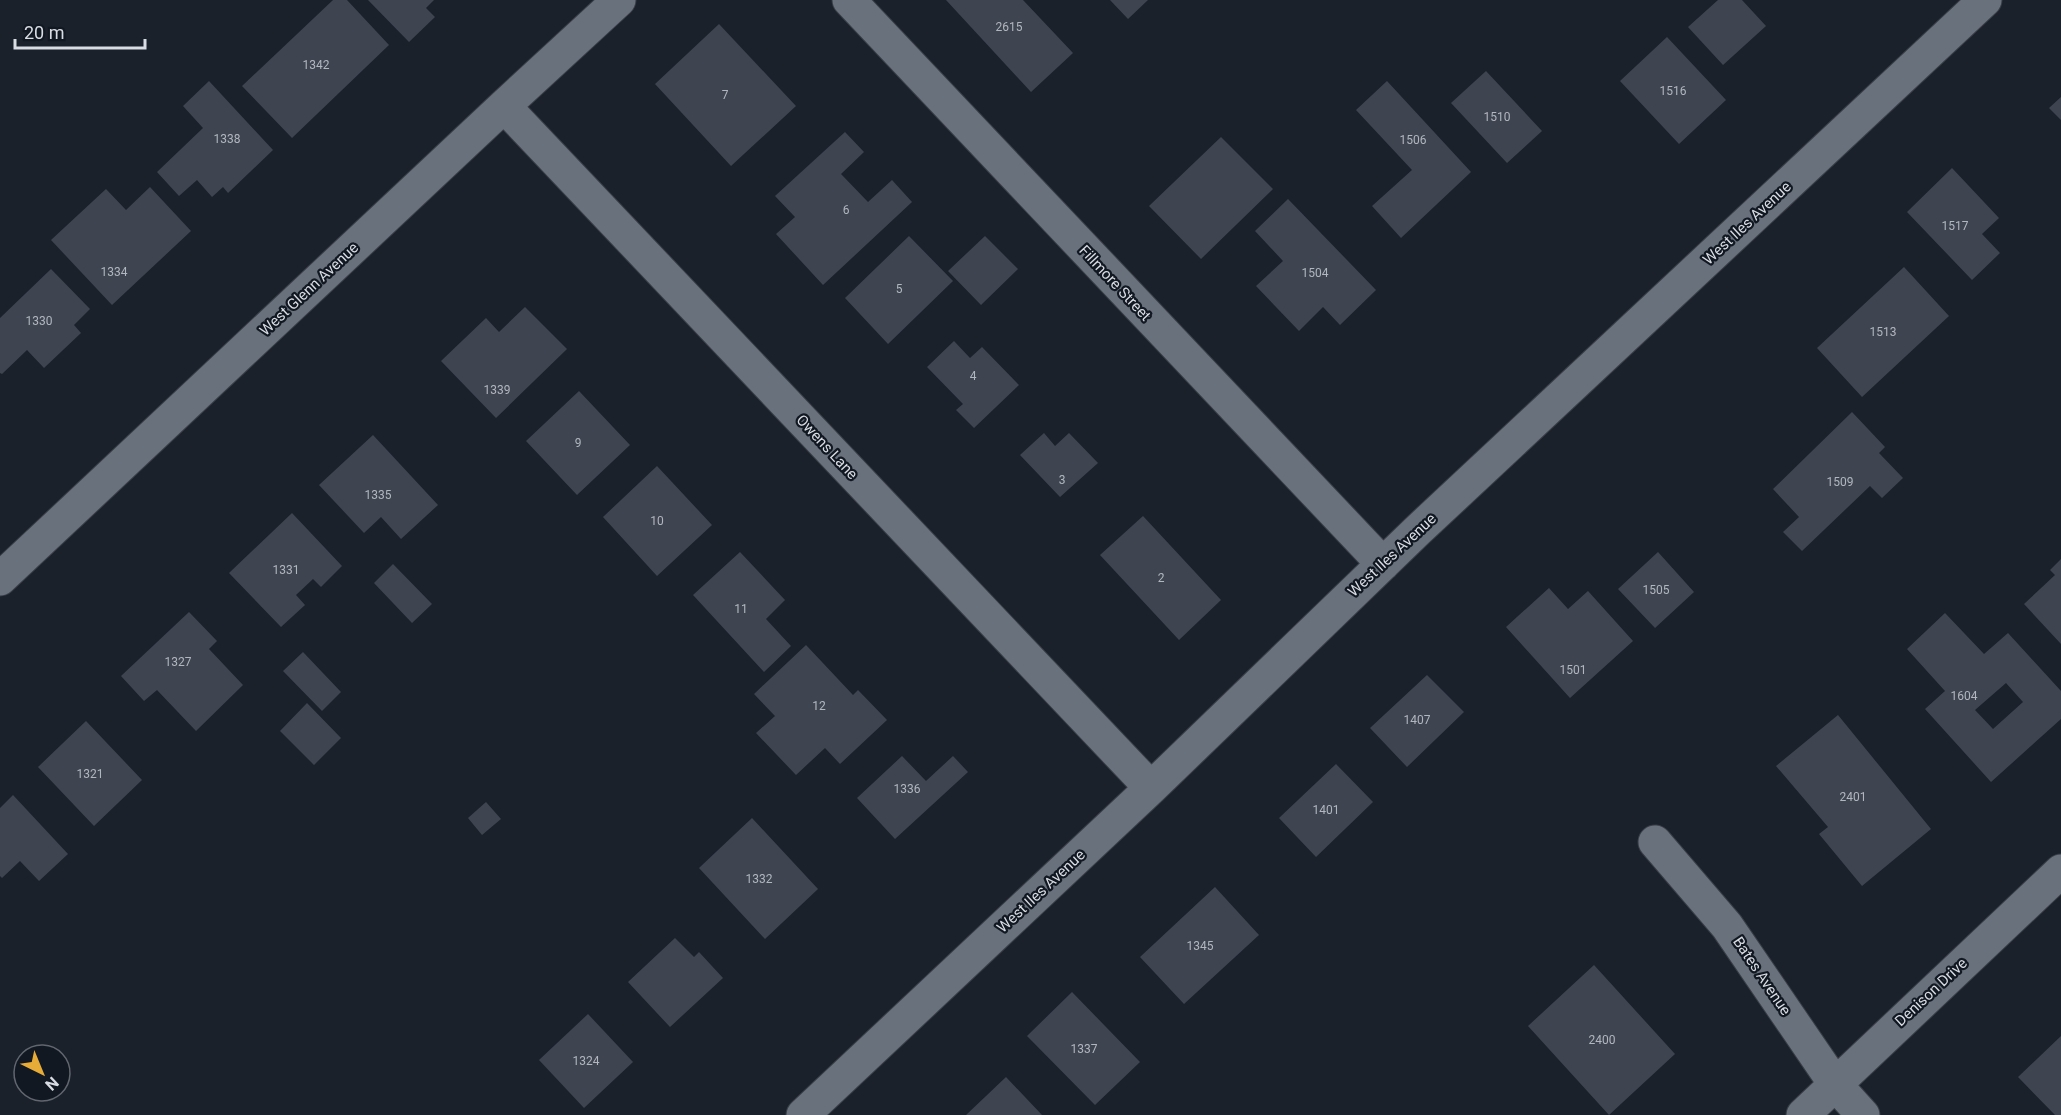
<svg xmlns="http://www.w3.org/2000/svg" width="2061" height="1115" viewBox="0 0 2061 1115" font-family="Roboto,sans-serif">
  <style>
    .building { fill: #3e4551; fill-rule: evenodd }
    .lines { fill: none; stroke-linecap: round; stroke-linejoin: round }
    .minor-casing { stroke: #383d45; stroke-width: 35 }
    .minor { stroke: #69717d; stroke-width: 33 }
    .labels { text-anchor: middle; stroke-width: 4.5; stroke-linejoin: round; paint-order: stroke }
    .number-label { font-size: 12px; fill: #b2b6be }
    .street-label { font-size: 15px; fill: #d8dce3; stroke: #121821 }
  </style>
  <rect width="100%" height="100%" fill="#1b212b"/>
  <!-- building -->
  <path class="building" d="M 333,0 L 347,0 L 389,45 L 292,138 L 242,86 Z
    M 368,0 L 434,0 L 426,8 L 435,17 L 409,42 Z
    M 946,0 L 1023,0 L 1073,53 L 1031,92 Z
    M 1110,0 L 1148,0 L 1128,19 Z
    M 1718,0 L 1742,0 L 1766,26 L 1723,65 L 1688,27 Z
    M 719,24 L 796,106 L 731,166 L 655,84 Z
    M 1667,37 L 1726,100 L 1679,144 L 1620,81 Z
    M 1486,71 L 1542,131 L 1507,163 L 1451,103 Z
    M 209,81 L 273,150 L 228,193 L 223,187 L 212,197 L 197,180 L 179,196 L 157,172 L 203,128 L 183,106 Z
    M 1387,81 L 1471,172 L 1401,238 L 1372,206 L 1412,170 L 1356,110 Z
    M 2061,97 L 2061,120 L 2049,108 Z
    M 845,132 L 864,152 L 841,174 L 868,202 L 892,180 L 912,202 L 823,285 L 776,234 L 795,217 L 775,196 Z
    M 1221,137 L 1273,189 L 1201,259 L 1149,206 Z
    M 1952,168 L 1999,218 L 1982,234 L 2000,253 L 1972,280 L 1907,212 Z
    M 150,187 L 191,231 L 112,305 L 51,240 L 106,189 L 126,210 Z
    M 1288,199 L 1376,290 L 1340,325 L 1323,307 L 1299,331 L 1256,286 L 1283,261 L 1255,231 Z
    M 909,236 L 953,281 L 888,344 L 845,298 Z
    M 985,236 L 1018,269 L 981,305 L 948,271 Z
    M 1904,267 L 1949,316 L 1862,397 L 1817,348 Z
    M 51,269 L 90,309 L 74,325 L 81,333 L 44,368 L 27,350 L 2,374 L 0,373 L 0,318 Z
    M 525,307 L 567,349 L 496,418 L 441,361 L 486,318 L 499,332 Z
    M 954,341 L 970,358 L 982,347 L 1019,385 L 974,428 L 956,410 L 963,404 L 927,367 Z
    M 579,391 L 630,445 L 577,495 L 526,441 Z
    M 1852,412 L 1885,447 L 1879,453 L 1903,478 L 1882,498 L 1870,486 L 1802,551 L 1783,532 L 1799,517 L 1773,489 Z
    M 1044,433 L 1055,446 L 1069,433 L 1098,463 L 1060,497 L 1020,455 Z
    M 373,435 L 438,505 L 401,539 L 381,517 L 364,533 L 319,485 Z
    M 657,466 L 712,525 L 657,576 L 603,517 Z
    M 292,513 L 342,566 L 321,587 L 313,579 L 296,595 L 305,605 L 281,627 L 229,573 Z
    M 1143,516 L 1221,600 L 1179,640 L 1100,555 Z
    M 740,552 L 785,600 L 766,619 L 791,646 L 764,672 L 693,595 Z
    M 1658,552 L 1694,592 L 1655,628 L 1618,589 Z
    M 2061,559 L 2061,644 L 2024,604 L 2055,575 L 2050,570 Z
    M 393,564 L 432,604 L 412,623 L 374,583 Z
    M 1549,588 L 1568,609 L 1588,591 L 1633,641 L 1570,698 L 1506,627 Z
    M 189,612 L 217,641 L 209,649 L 243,685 L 196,731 L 157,690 L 144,701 L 121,676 Z
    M 1945,613 L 1984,654 L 2008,633 L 2061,691 L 2061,719 L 1991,782 L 1925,709 L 1945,691 L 1907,649 ZM 2006,683 L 2023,702 L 1993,729 L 1975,710 Z
    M 806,645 L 853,695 L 858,690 L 887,720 L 840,764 L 825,748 L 796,775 L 756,733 L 775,716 L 754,694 Z
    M 303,652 L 341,692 L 322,711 L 283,671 Z
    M 1427,675 L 1464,712 L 1407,767 L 1370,728 Z
    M 307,703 L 341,738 L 314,765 L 280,731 Z
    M 1838,715 L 1931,829 L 1862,886 L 1819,834 L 1828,827 L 1776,766 Z
    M 86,721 L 142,780 L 94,826 L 38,767 Z
    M 902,756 L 926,781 L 953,756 L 968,772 L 895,839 L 857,798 Z
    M 1336,764 L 1373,802 L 1316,857 L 1279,818 Z
    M 13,795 L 68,854 L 39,881 L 20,861 L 2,878 L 0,876 L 0,808 Z
    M 486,802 L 501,819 L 482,835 L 468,818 Z
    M 752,818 L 818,889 L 765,939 L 699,868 Z
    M 1215,887 L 1259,935 L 1184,1004 L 1140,957 Z
    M 675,938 L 694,957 L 699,952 L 723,978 L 670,1027 L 628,982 Z
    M 1594,965 L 1675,1054 L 1609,1115 L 1528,1026 Z
    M 1072,992 L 1140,1062 L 1095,1105 L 1027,1036 Z
    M 588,1014 L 633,1062 L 584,1108 L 539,1060 Z
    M 2061,1036 L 2061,1115 L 2055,1115 L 2018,1077 Z
    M 1006,1077 L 1042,1115 L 966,1115 Z"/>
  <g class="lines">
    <defs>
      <path id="minor" d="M 849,0 L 1383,564
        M 504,106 L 1151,788
        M 0,579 L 504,106 L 619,0
        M 1655,842 L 1727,926 L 1835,1084 L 1863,1115
        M 803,1115 L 1151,788 L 1417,531 L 1985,0
        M 1803,1115 L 2061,871"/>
    </defs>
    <!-- minor casing -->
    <use href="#minor" class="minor-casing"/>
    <!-- minor -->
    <use href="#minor" class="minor"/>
  </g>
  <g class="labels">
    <!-- number labels -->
    <g class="number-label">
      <text x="1009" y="31">2615</text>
      <text x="316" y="69">1342</text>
      <text x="1673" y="95">1516</text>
      <text x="725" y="99">7</text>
      <text x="1497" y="121">1510</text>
      <text x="227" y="143">1338</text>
      <text x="1413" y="144">1506</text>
      <text x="846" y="214">6</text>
      <text x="1955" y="230">1517</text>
      <text x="114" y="276">1334</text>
      <text x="1315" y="277">1504</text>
      <text x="899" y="293">5</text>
      <text x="39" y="325">1330</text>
      <text x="1883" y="336">1513</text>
      <text x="973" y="380">4</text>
      <text x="497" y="394">1339</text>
      <text x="578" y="447">9</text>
      <text x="1062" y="484">3</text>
      <text x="1840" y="486">1509</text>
      <text x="378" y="499">1335</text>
      <text x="657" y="525">10</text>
      <text x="286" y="574">1331</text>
      <text x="1161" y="582">2</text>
      <text x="1656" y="594">1505</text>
      <text x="741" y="613">11</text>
      <text x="178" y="666">1327</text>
      <text x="1573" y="674">1501</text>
      <text x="1964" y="700">1604</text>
      <text x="819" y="710">12</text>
      <text x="1417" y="724">1407</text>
      <text x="90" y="778">1321</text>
      <text x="907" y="793">1336</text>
      <text x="1853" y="801">2401</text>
      <text x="1326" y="814">1401</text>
      <text x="759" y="883">1332</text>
      <text x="1200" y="950">1345</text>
      <text x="1602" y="1044">2400</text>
      <text x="1084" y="1053">1337</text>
      <text x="586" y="1065">1324</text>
    </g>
    <!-- street labels -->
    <g class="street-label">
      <text transform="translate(1747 223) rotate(-43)" y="5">West Iles Avenue</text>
      <text transform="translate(1115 283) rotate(47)" y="5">Fillmore Street</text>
      <text transform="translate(309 289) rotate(-43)" y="5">West Glenn Avenue</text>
      <text transform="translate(827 447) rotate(47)" y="5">Owens Lane</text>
      <text transform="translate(1392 555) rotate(-43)" y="5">West Iles Avenue</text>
      <text transform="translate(1041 891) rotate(-43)" y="5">West Iles Avenue</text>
      <text transform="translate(1762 976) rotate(56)" y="5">Bates Avenue</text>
      <text transform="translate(1931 992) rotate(-43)" y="5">Denison Drive</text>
    </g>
  </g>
  <!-- north arrow -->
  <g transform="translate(42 1073) rotate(137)"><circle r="28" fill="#121821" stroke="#61666f" stroke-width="1.5"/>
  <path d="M0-4.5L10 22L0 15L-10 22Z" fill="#e7ac37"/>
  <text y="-9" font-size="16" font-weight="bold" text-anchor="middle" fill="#d8dce3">N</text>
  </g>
  <!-- scale -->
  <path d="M15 39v9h130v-9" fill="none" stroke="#d8dce3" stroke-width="3"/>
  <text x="24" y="39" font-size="18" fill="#d8dce3" stroke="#121821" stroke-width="4.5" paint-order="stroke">20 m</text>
</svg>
